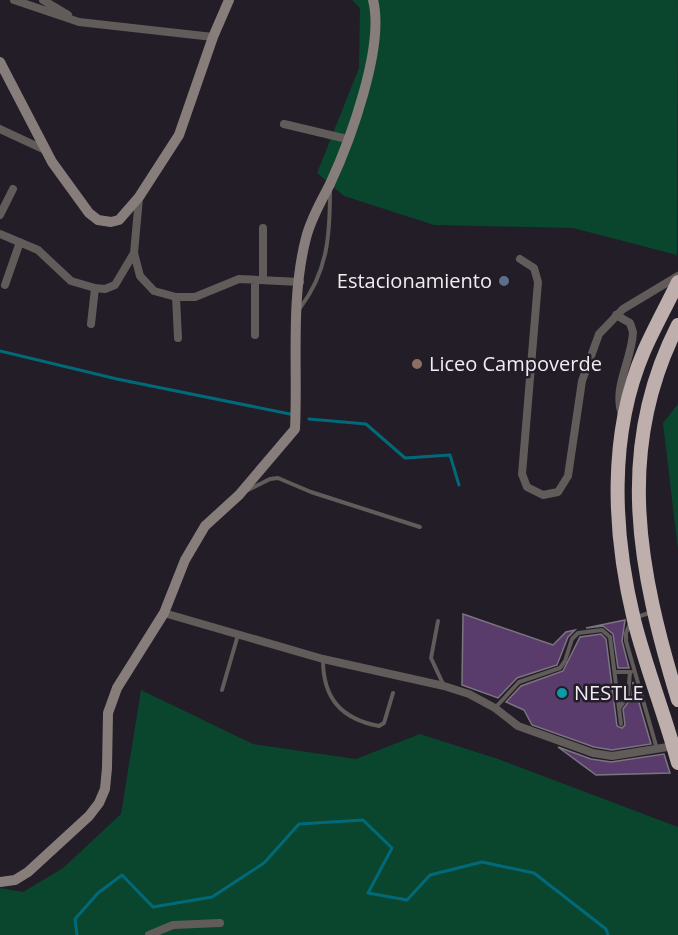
<svg xmlns="http://www.w3.org/2000/svg" width="678" height="935" viewBox="0 0 678 935" font-family="'Open Sans',sans-serif">
  <style>
    .green { fill: #0a452e }
    .lines { fill: none; stroke-linecap: round; stroke-linejoin: round }
    .stream { stroke: #006a7a; stroke-width: 3 }
    .building { fill: #5a3c6c; stroke: #7b757f; stroke-width: 1.5 }
    .lane { stroke: #615b5a; stroke-width: 4 }
    .street { stroke: #615b5a; stroke-width: 8 }
    .secondary { stroke: #877d7b; stroke-width: 10 }
    .highway { stroke: #beafac; stroke-width: 14 }
    .service-dot { fill: #5c6f8a; stroke: #221d26; stroke-width: 2 }
    .education-dot { fill: #8d6e63; stroke: #221d26; stroke-width: 2 }
    .culture-dot { fill: #0f9aa8; stroke: #221d26; stroke-width: 2 }
    .labels { text-anchor: middle; stroke-width: 5; stroke-linejoin: round; paint-order: stroke }
    .poi-label { font-size: 20px; fill: #f0ecf2; stroke: #221d26; text-anchor: start }
  </style>
  <rect width="100%" height="100%" fill="#221d26"/>
  <!-- green -->
  <path class="green" d="M 352,0 L 678,0 L 677,255 L 573,228 L 434,225 L 344,196 L 317,173 L 359,68 L 360,8 Z
    M 678,404 L 678,550 L 663,423 Z
    M 141,690 L 253,744 L 356,759 L 420,734 L 498,759 L 678,827 L 678,935 L 0,935 L 0,888 L 23,892 L 63,868 L 121,814 Z"/>
  <g class="lines">
    <!-- stream -->
    <path class="stream" d="M 0,351 L 117,379 L 290,414
      M 309,419 L 366,424 L 405,458 L 450,455 L 459,485
      M 77,935 L 75,919 L 98,893 L 122,875 L 153,907 L 212,897 L 264,863 L 299,824 L 363,820 L 392,848 L 368,893 L 407,900 L 430,875 L 482,862 L 534,873 L 606,929 L 608,935"/>
  </g>
  <!-- building -->
  <path class="building" d="M 463,614 L 553,645 L 566,632 L 575,630 L 568,637 L 557,665 L 517,678 L 498,698 L 462,685 Z
    M 625,620 L 622,641 L 629,668 L 618,668 L 613,634 L 603,626 L 586,628 Z
    M 601,634 L 606,639 L 617,726 L 622,728 L 625,725 L 623,709 L 632,697 L 633,682 L 651,744 L 612,750 L 594,747 L 532,725 L 524,710 L 506,702 L 521,686 L 563,671 L 580,637 Z
    M 558,747 L 591,759 L 611,762 L 664,754 L 670,773 L 596,775 Z"/>
  <g class="lines">
    <!-- lane -->
    <path class="lane" d="M 300,308 C 328,271 330,235 330,190
      M 248,490 L 270,479 L 278,478 L 311,492 L 420,527
      M 637,617 L 652,612
      M 438,621 L 431,658 L 444,686
      M 631,621 L 626,633 L 626,641 L 657,749
      M 323,660 C 323,698 341,719 379,726 L 384,723 L 393,693
      M 617,672 L 631,672
      M 222,690 L 238,635
      M 620,707 L 628,696 L 630,672
      M 495,708 L 519,682 L 560,668 L 565,661 L 572,639 L 578,633 L 602,630 L 610,637 L 621,724"/>
    <!-- street -->
    <path class="street" d="M 14,0 L 79,22 L 213,37
      M 43,0 L 68,15
      M 284,124 L 347,139
      M 0,129 L 45,150
      M 139,198 L 134,253 L 140,276 L 154,291 L 176,297 L 195,297 L 239,279 L 300,282
      M 0,215 L 13,189
      M 0,234 L 38,250 L 71,281 L 95,288 L 105,289 L 115,285 L 134,253
      M 520,259 L 534,268 L 538,282 L 522,474 L 527,487 L 543,495 L 558,492 L 568,476 L 582,381 L 599,334 L 623,309 L 678,276
      M 263,279 L 263,228
      M 255,280 L 255,335
      M 5,285 L 20,242
      M 176,297 L 178,338
      M 616,315 L 630,323 L 633,332 C 632,361 611,389 623,417
      M 91,324 L 95,288
      M 164,613 L 323,659 L 444,686 L 469,694 L 495,708 L 518,726 L 593,753 L 612,756 L 674,746
      M 149,935 L 173,925 L 220,923"/>
    <!-- secondary -->
    <path class="secondary" d="M 0,62 L 52,162 L 89,213 L 98,220 L 111,222 L 119,220 L 139,197 L 179,135 L 213,37 L 229,0
      M 0,882 L 15,880 L 28,872 L 89,816 L 99,803 L 105,789 L 107,768 L 108,713 L 117,688 L 164,613 L 185,560 L 205,526 L 239,495 L 295,429 C 298,367 290,300 306,238 C 311,218 321,202 330,184 C 350,141 385,46 373,0"/>
    <!-- highway -->
    <path class="highway" d="M 678,282 C 667,305 654,328 644,351 C 608,435 613,533 634,620 C 646,668 665,715 678,763
      M 678,325 C 614,450 639,572 678,700"/>
  </g>
  <!-- markers -->
  <circle class="service-dot" cx="504" cy="281" r="6"/>
  <circle class="education-dot" cx="417" cy="364" r="6"/>
  <circle class="culture-dot" cx="562" cy="693" r="6"/>
  <g class="labels">
    <!-- poi labels -->
    <g class="poi-label">
      <text x="492" y="288" text-anchor="end">Estacionamiento</text>
      <text x="429" y="371">Liceo Campoverde</text>
      <text x="574" y="700">NESTLE</text>
    </g>
  </g>
</svg>
